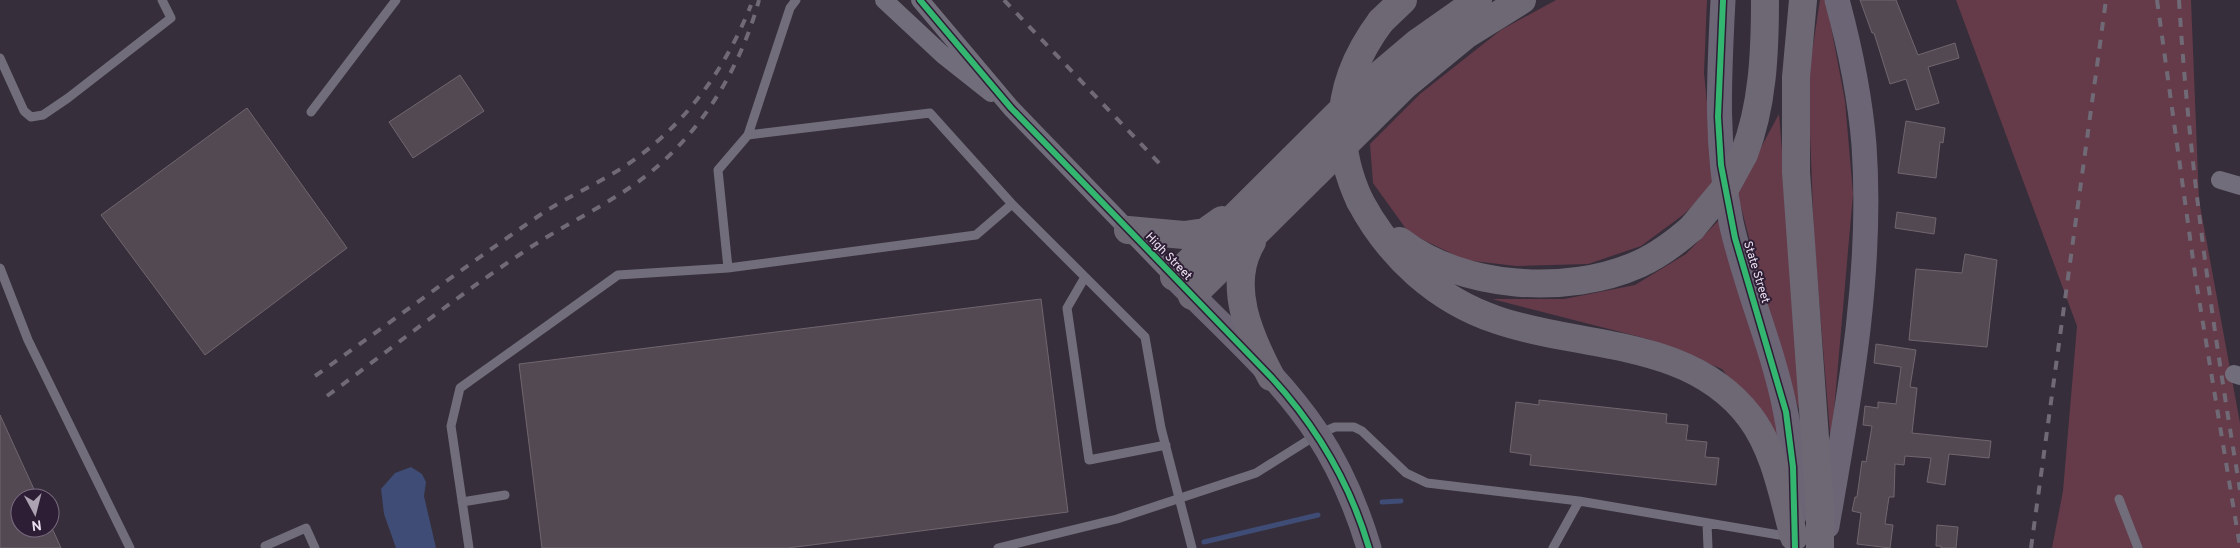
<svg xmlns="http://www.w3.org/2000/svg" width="2240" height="548" viewBox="0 0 2240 548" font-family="Overpass,sans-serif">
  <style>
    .green { fill: #653b49 }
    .water { fill: #3f4c75 }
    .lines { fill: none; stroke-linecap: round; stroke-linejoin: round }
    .stream { stroke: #3f4c75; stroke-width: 5 }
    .building { fill: #534952; stroke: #70666f }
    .lane { stroke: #716d7b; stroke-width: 9 }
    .street { stroke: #716d7b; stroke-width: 18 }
    .secondary { stroke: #6b6575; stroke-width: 25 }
    .highway { stroke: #6d6874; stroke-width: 28 }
    .rail { stroke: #706a76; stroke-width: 4; stroke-dasharray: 9 9; stroke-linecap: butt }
    .highway-bridge { stroke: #6d6874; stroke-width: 28 }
    .cycleway-casing { stroke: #2e1e35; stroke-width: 9 }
    .cycleway { stroke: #33b770; stroke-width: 6 }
    .labels { text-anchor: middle; stroke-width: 4; stroke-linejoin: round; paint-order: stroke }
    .street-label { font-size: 12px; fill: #ece1f1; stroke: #2e1e35 }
  </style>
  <rect width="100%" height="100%" fill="#362e3a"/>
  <!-- green -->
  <path class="green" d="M 1556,0 L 1707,0 L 1704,73 L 1715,184 L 1683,215 L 1641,246 L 1588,264 L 1516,266 L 1465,260 L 1409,233 L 1373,183 L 1370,144 L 1420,94 L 1501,30 Z
    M 1820,0 L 1826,0 L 1845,101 L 1853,194 L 1831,445 L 1814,238 L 1808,79 Z
    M 1956,0 L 2191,0 L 2199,200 L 2240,423 L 2240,548 L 2052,548 L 2063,491 L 2077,326 Z
    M 1779,114 L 1804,424 L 1778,347 L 1737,192 Z
    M 1719,220 L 1775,401 L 1779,440 L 1722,369 L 1648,339 L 1492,299 L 1564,299 L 1635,285 L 1686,254 Z"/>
  <!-- water -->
  <path class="water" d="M 411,467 L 422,474 L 426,482 L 424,496 L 436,548 L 396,548 L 384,514 L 381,489 L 395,473 Z"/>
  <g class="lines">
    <!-- stream -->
    <path class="stream" d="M 1382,502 L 1401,501
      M 1204,542 L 1318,515"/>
  </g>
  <!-- building -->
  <path class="building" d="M 1860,0 L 1896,0 L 1918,55 L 1955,43 L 1959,58 L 1928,67 L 1939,103 L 1916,110 L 1906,79 L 1890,84 L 1874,33 L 1872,33 Z
    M 460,75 L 484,111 L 413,158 L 389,122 Z
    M 247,108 L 347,248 L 205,355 L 101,215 Z
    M 1906,121 L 1945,128 L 1943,143 L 1940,142 L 1936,178 L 1898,173 Z
    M 1897,212 L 1936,218 L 1934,234 L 1895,228 Z
    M 1965,254 L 1997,260 L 1987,347 L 1909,340 L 1916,269 L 1962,273 Z
    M 1041,299 L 1068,512 L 788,548 L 542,548 L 519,364 Z
    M 1876,344 L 1916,350 L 1910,387 L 1917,388 L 1912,433 L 1991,441 L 1989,458 L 1949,454 L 1945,485 L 1927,482 L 1931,458 L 1905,456 L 1904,465 L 1895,464 L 1894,497 L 1889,497 L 1885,524 L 1893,525 L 1890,548 L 1857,544 L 1861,513 L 1852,511 L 1855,497 L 1857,497 L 1862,461 L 1866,462 L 1872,426 L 1863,425 L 1865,406 L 1878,408 L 1878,402 L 1896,404 L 1901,367 L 1874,363 Z
    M 1539,400 L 1667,414 L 1666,423 L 1688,425 L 1686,440 L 1707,442 L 1705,457 L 1719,458 L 1716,485 L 1530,465 L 1531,455 L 1510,452 L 1516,402 L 1539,405 Z
    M 0,415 L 38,498 L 20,498 L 20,528 L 52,528 L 61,548 L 0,548 Z
    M 1937,525 L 1958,527 L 1956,548 L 1941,548 L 1941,546 L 1936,546 Z"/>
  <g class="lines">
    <!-- lane -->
    <path class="lane" d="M 0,58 L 24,111 L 31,117 L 43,115 L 68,98 L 171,18 L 162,0
      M 311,112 L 396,0
      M 748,135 L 930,113 L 1012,204 L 976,235 L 728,268 L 718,170 L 748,135 L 790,8 L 796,0
      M 1012,204 L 1145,337 L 1161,428 L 1192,548
      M 0,268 L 28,340 L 130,548
      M 1085,277 L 1067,308 L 1089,460 L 1166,445
      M 2119,499 L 2138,548
      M 462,502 L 505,495
      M 1707,523 L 1708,548
      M 266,548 L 265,546 L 306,528 L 315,548
      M 469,548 L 451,426 L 460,388 L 618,275 L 728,268
      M 998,548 L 1117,519 L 1256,473 L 1318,434 L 1335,427 L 1354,427 L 1362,431 L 1406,473 L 1427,483 L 1579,501 L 1791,537
      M 1553,548 L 1579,501"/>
    <!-- street -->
    <path class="street" d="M 884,0 L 943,55 L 991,93
      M 920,0 L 1011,108 L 1174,277
      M 2220,180 L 2240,186
      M 2234,374 L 2240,376"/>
    <!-- secondary -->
    <path class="secondary" d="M 1723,0 C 1719,78 1715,145 1731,222 C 1745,287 1774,349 1786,414 C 1793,448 1794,481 1794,516
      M 1178,281 C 1225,329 1280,377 1317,433 C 1340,468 1357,508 1369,548
      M 1827,526 C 1849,400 1873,274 1864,145 C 1860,96 1850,48 1837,0"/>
    <!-- highway -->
    <path class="highway" d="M 1803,0 L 1796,77 L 1796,172 L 1820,508 L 1820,548
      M 1381,21 L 1403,0
      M 1744,154 C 1763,106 1765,51 1765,0
      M 1360,201 C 1389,256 1437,300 1497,320 C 1582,349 1690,338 1750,417 C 1775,450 1783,497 1794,537
      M 1128,230 L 1184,235 L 1205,232 L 1222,220
      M 1400,241 C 1462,289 1568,296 1639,264 C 1659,255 1676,242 1692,228
      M 1252,242 C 1226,285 1250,337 1271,377
      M 1174,277 L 1365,87 L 1417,43 L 1478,0
      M 1192,296 L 1404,86 L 1466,35 L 1522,0"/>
    <!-- rail -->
    <path class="rail" d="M 1004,0 L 1160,164
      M 2157,0 L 2196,281 L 2240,547
      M 2179,0 C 2189,165 2213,327 2240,490
      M 315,376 C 390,323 464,267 540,215 C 566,197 598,184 625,166 C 684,127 725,70 751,5
      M 327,396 C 391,349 453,299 519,255 C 556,229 598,210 635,184 C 697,140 739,73 759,0
      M 2031,548 L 2106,0"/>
    <!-- highway-bridge -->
    <path class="highway-bridge" d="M 1360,201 C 1330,137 1339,77 1381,21
      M 1692,228 L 1726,187 L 1744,154"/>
    <defs>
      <path id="cycleway" d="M 920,0 L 1011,108 L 1271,377 C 1317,427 1350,483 1369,548
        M 1723,0 L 1718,117 L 1721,165 L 1735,238 L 1786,412 L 1793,467 L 1795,548"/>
    </defs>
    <!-- cycleway casing -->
    <use href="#cycleway" class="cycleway-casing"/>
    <!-- cycleway -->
    <use href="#cycleway" class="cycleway"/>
  </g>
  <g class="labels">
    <!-- street labels -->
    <g class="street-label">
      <text transform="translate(1169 256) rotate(46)" y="4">High Street</text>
      <text transform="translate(1757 272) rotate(73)" y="4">State Street</text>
    </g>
  </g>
  <!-- north arrow -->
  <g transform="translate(35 513) rotate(173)"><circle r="24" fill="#2e1e35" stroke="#7a6c80"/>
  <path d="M0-4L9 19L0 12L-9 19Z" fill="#aca2b1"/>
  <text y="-8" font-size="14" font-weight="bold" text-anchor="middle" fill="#ece1f1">N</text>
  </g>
</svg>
